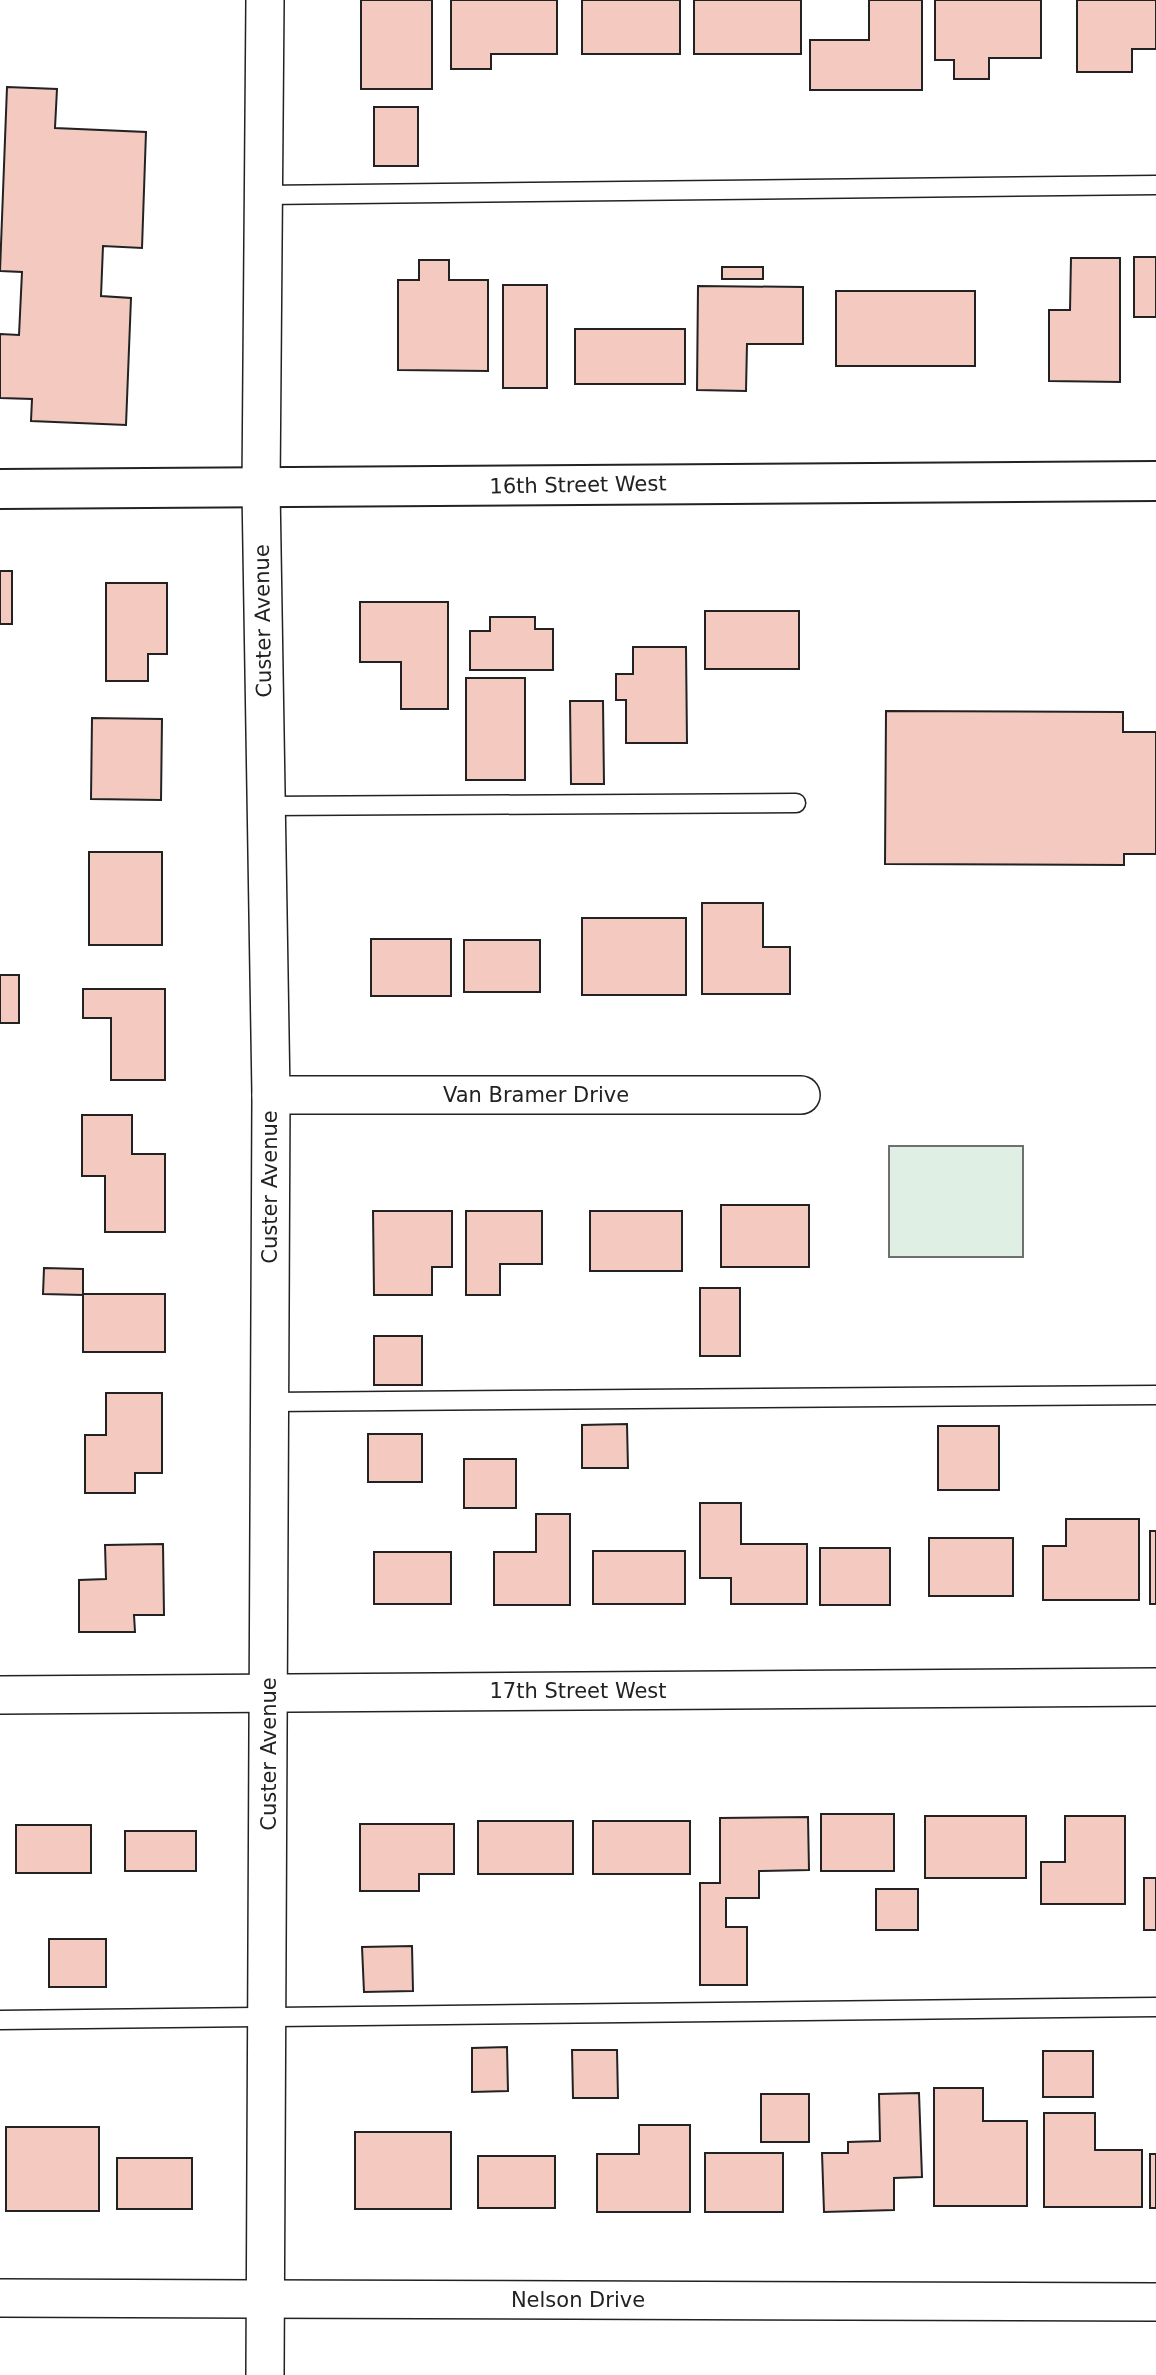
<svg xmlns="http://www.w3.org/2000/svg" width="1156" height="2375" font-family="'DejaVu Sans',sans-serif">
<style>
.green{fill:#e0efe3;stroke:#6f6f6f;stroke-width:2}
.building{fill:#f3c9c0;stroke:#222;stroke-width:2}
.lines{fill:none;stroke-linecap:round;stroke-linejoin:round}
.lane-casing{stroke:#222;stroke-width:21}
.street-casing{stroke:#222;stroke-width:40}
.secondary-casing{stroke:#222;stroke-width:42}
.lane{stroke:#fff;stroke-width:18}
.street{stroke:#fff;stroke-width:37}
.secondary{stroke:#fff;stroke-width:38}
.labels{text-anchor:middle;dominant-baseline:central;stroke-width:5;stroke-linejoin:round;paint-order:stroke}
.street-label{font-size:21px;fill:#222;stroke:#fff}
</style>
<rect width="100%" height="100%" fill="#fff"/>
<rect class="green" x="889" y="1146" width="134" height="111"/>
<g class="building">
<rect x="361" y="0" width="71" height="89"/>
<polygon points="451,0 557,0 557,54 491,54 491,69 451,69"/>
<rect x="582" y="0" width="98" height="54"/>
<rect x="694" y="0" width="107" height="54"/>
<polygon points="869,0 922,0 922,90 810,90 810,40 869,40"/>
<polygon points="935,0 1041,0 1041,58 989,58 989,79 954,79 954,60 935,60"/>
<polygon points="1077,0 1156,0 1156,49 1132,49 1132,72 1077,72"/>
<polygon points="7,87 57,89 55,128 146,132 142,248 103,246 101,296 131,298 126,425 31,421 32,399 0,398 0,334 19,335 22,272 0,271"/>
<rect x="374" y="107" width="44" height="59"/>
<rect x="1134" y="257" width="22" height="60"/>
<polygon points="1071,258 1120,258 1120,382 1049,381 1049,310 1070,310"/>
<polygon points="419,260 449,260 449,280 488,280 488,371 398,370 398,280 419,280"/>
<rect x="722" y="267" width="41" height="12"/>
<rect x="503" y="285" width="44" height="103"/>
<polygon points="698,286 803,287 803,344 747,344 746,391 697,390"/>
<rect x="836" y="291" width="139" height="75"/>
<rect x="575" y="329" width="110" height="55"/>
<rect x="0" y="571" width="12" height="53"/>
<polygon points="106,583 167,583 167,654 148,654 148,681 106,681"/>
<polygon points="360,602 448,602 448,709 401,709 401,662 360,662"/>
<rect x="705" y="611" width="94" height="58"/>
<polygon points="490,617 535,617 535,629 553,629 553,670 470,670 470,631 490,631"/>
<polygon points="633,647 686,647 687,743 626,743 626,700 616,700 616,674 633,674"/>
<rect x="466" y="678" width="59" height="102"/>
<polygon points="570,701 603,701 604,784 571,784"/>
<polygon points="886,711 1123,712 1123,732 1156,732 1156,854 1124,854 1124,865 885,864"/>
<polygon points="92,718 162,719 161,800 91,799"/>
<rect x="89" y="852" width="73" height="93"/>
<polygon points="702,903 763,903 763,947 790,947 790,994 702,994"/>
<rect x="582" y="918" width="104" height="77"/>
<rect x="371" y="939" width="80" height="57"/>
<rect x="464" y="940" width="76" height="52"/>
<rect x="0" y="975" width="19" height="48"/>
<polygon points="83,989 165,989 165,1080 111,1080 111,1018 83,1018"/>
<polygon points="82,1115 132,1115 132,1154 165,1154 165,1232 105,1232 105,1176 82,1176"/>
<rect x="721" y="1205" width="88" height="62"/>
<polygon points="373,1211 452,1211 452,1267 432,1267 432,1295 374,1295"/>
<polygon points="466,1211 542,1211 542,1264 500,1264 500,1295 466,1295"/>
<rect x="590" y="1211" width="92" height="60"/>
<polygon points="44,1268 83,1269 83,1295 43,1294"/>
<rect x="700" y="1288" width="40" height="68"/>
<rect x="83" y="1294" width="82" height="58"/>
<rect x="374" y="1336" width="48" height="49"/>
<polygon points="106,1393 162,1393 162,1473 135,1473 135,1493 85,1493 85,1435 106,1435"/>
<polygon points="627,1424 628,1468 582,1468 582,1425"/>
<rect x="938" y="1426" width="61" height="64"/>
<rect x="368" y="1434" width="54" height="48"/>
<rect x="464" y="1459" width="52" height="49"/>
<polygon points="700,1503 741,1503 741,1544 807,1544 807,1604 731,1604 731,1578 700,1578"/>
<polygon points="536,1514 570,1514 570,1605 494,1605 494,1552 536,1552"/>
<polygon points="1066,1519 1139,1519 1139,1600 1043,1600 1043,1546 1066,1546"/>
<rect x="1150" y="1531" width="6" height="73"/>
<rect x="929" y="1538" width="84" height="58"/>
<polygon points="163,1544 164,1615 134,1615 135,1632 79,1632 79,1580 106,1579 105,1545"/>
<rect x="820" y="1548" width="70" height="57"/>
<rect x="593" y="1551" width="92" height="53"/>
<rect x="374" y="1552" width="77" height="52"/>
<rect x="821" y="1814" width="73" height="57"/>
<rect x="925" y="1816" width="101" height="62"/>
<polygon points="1065,1816 1125,1816 1125,1904 1041,1904 1041,1862 1065,1862"/>
<polygon points="808,1817 809,1870 759,1871 759,1898 726,1898 726,1927 747,1927 747,1985 700,1985 700,1883 720,1883 720,1818"/>
<rect x="478" y="1821" width="95" height="53"/>
<rect x="593" y="1821" width="97" height="53"/>
<polygon points="360,1824 454,1824 454,1874 419,1874 419,1891 360,1891"/>
<rect x="16" y="1825" width="75" height="48"/>
<rect x="125" y="1831" width="71" height="40"/>
<rect x="1144" y="1878" width="12" height="52"/>
<rect x="876" y="1889" width="42" height="41"/>
<rect x="49" y="1939" width="57" height="48"/>
<polygon points="412,1946 413,1991 364,1992 362,1947"/>
<polygon points="507,2047 508,2091 472,2092 472,2048"/>
<polygon points="572,2050 617,2050 618,2098 573,2098"/>
<rect x="1043" y="2051" width="50" height="46"/>
<polygon points="934,2088 983,2088 983,2121 1027,2121 1027,2206 934,2206"/>
<polygon points="919,2093 922,2177 894,2178 894,2210 824,2212 822,2153 848,2153 848,2142 880,2141 879,2094"/>
<rect x="761" y="2094" width="48" height="48"/>
<polygon points="1044,2113 1095,2113 1095,2150 1142,2150 1142,2207 1044,2207"/>
<polygon points="639,2125 690,2125 690,2212 597,2212 597,2154 639,2154"/>
<rect x="6" y="2127" width="93" height="84"/>
<rect x="355" y="2132" width="96" height="77"/>
<rect x="705" y="2153" width="78" height="59"/>
<rect x="1150" y="2154" width="6" height="54"/>
<rect x="478" y="2156" width="77" height="52"/>
<rect x="117" y="2158" width="75" height="51"/>
</g>
<g class="lines">
<defs>
<g id="lane">
<polyline points="263,195 1156,185"/>
<polyline points="266,806 796,803"/>
<polyline points="270,1402 1156,1395"/>
<polyline points="0,2020 1156,2007"/>
</g>
<g id="street">
<polyline points="265,0 261,489 271,1095 265,2375"/>
<polyline points="271,1095 801,1095"/>
<polyline points="0,1695 1156,1687"/>
<polyline points="0,2298 1156,2302"/>
</g>
<polyline id="secondary" points="0,489 1156,481"/>
</defs>
<use href="#lane" class="lane-casing"/>
<use href="#street" class="street-casing"/>
<use href="#secondary" class="secondary-casing"/>
<use href="#lane" class="lane"/>
<use href="#street" class="street"/>
<use href="#secondary" class="secondary"/>
</g>
<g class="labels">
<g class="street-label">
<text transform="translate(578 485) rotate(-1)">16th Street West</text>
<text transform="translate(263 621) rotate(-91)">Custer Avenue</text>
<text x="536" y="1095">Van Bramer Drive</text>
<text transform="translate(270 1187) rotate(-90)">Custer Avenue</text>
<text x="578" y="1691">17th Street West</text>
<text transform="translate(269 1754) rotate(-90)">Custer Avenue</text>
<text x="578" y="2300">Nelson Drive</text>
</g>
</g>
</svg>
